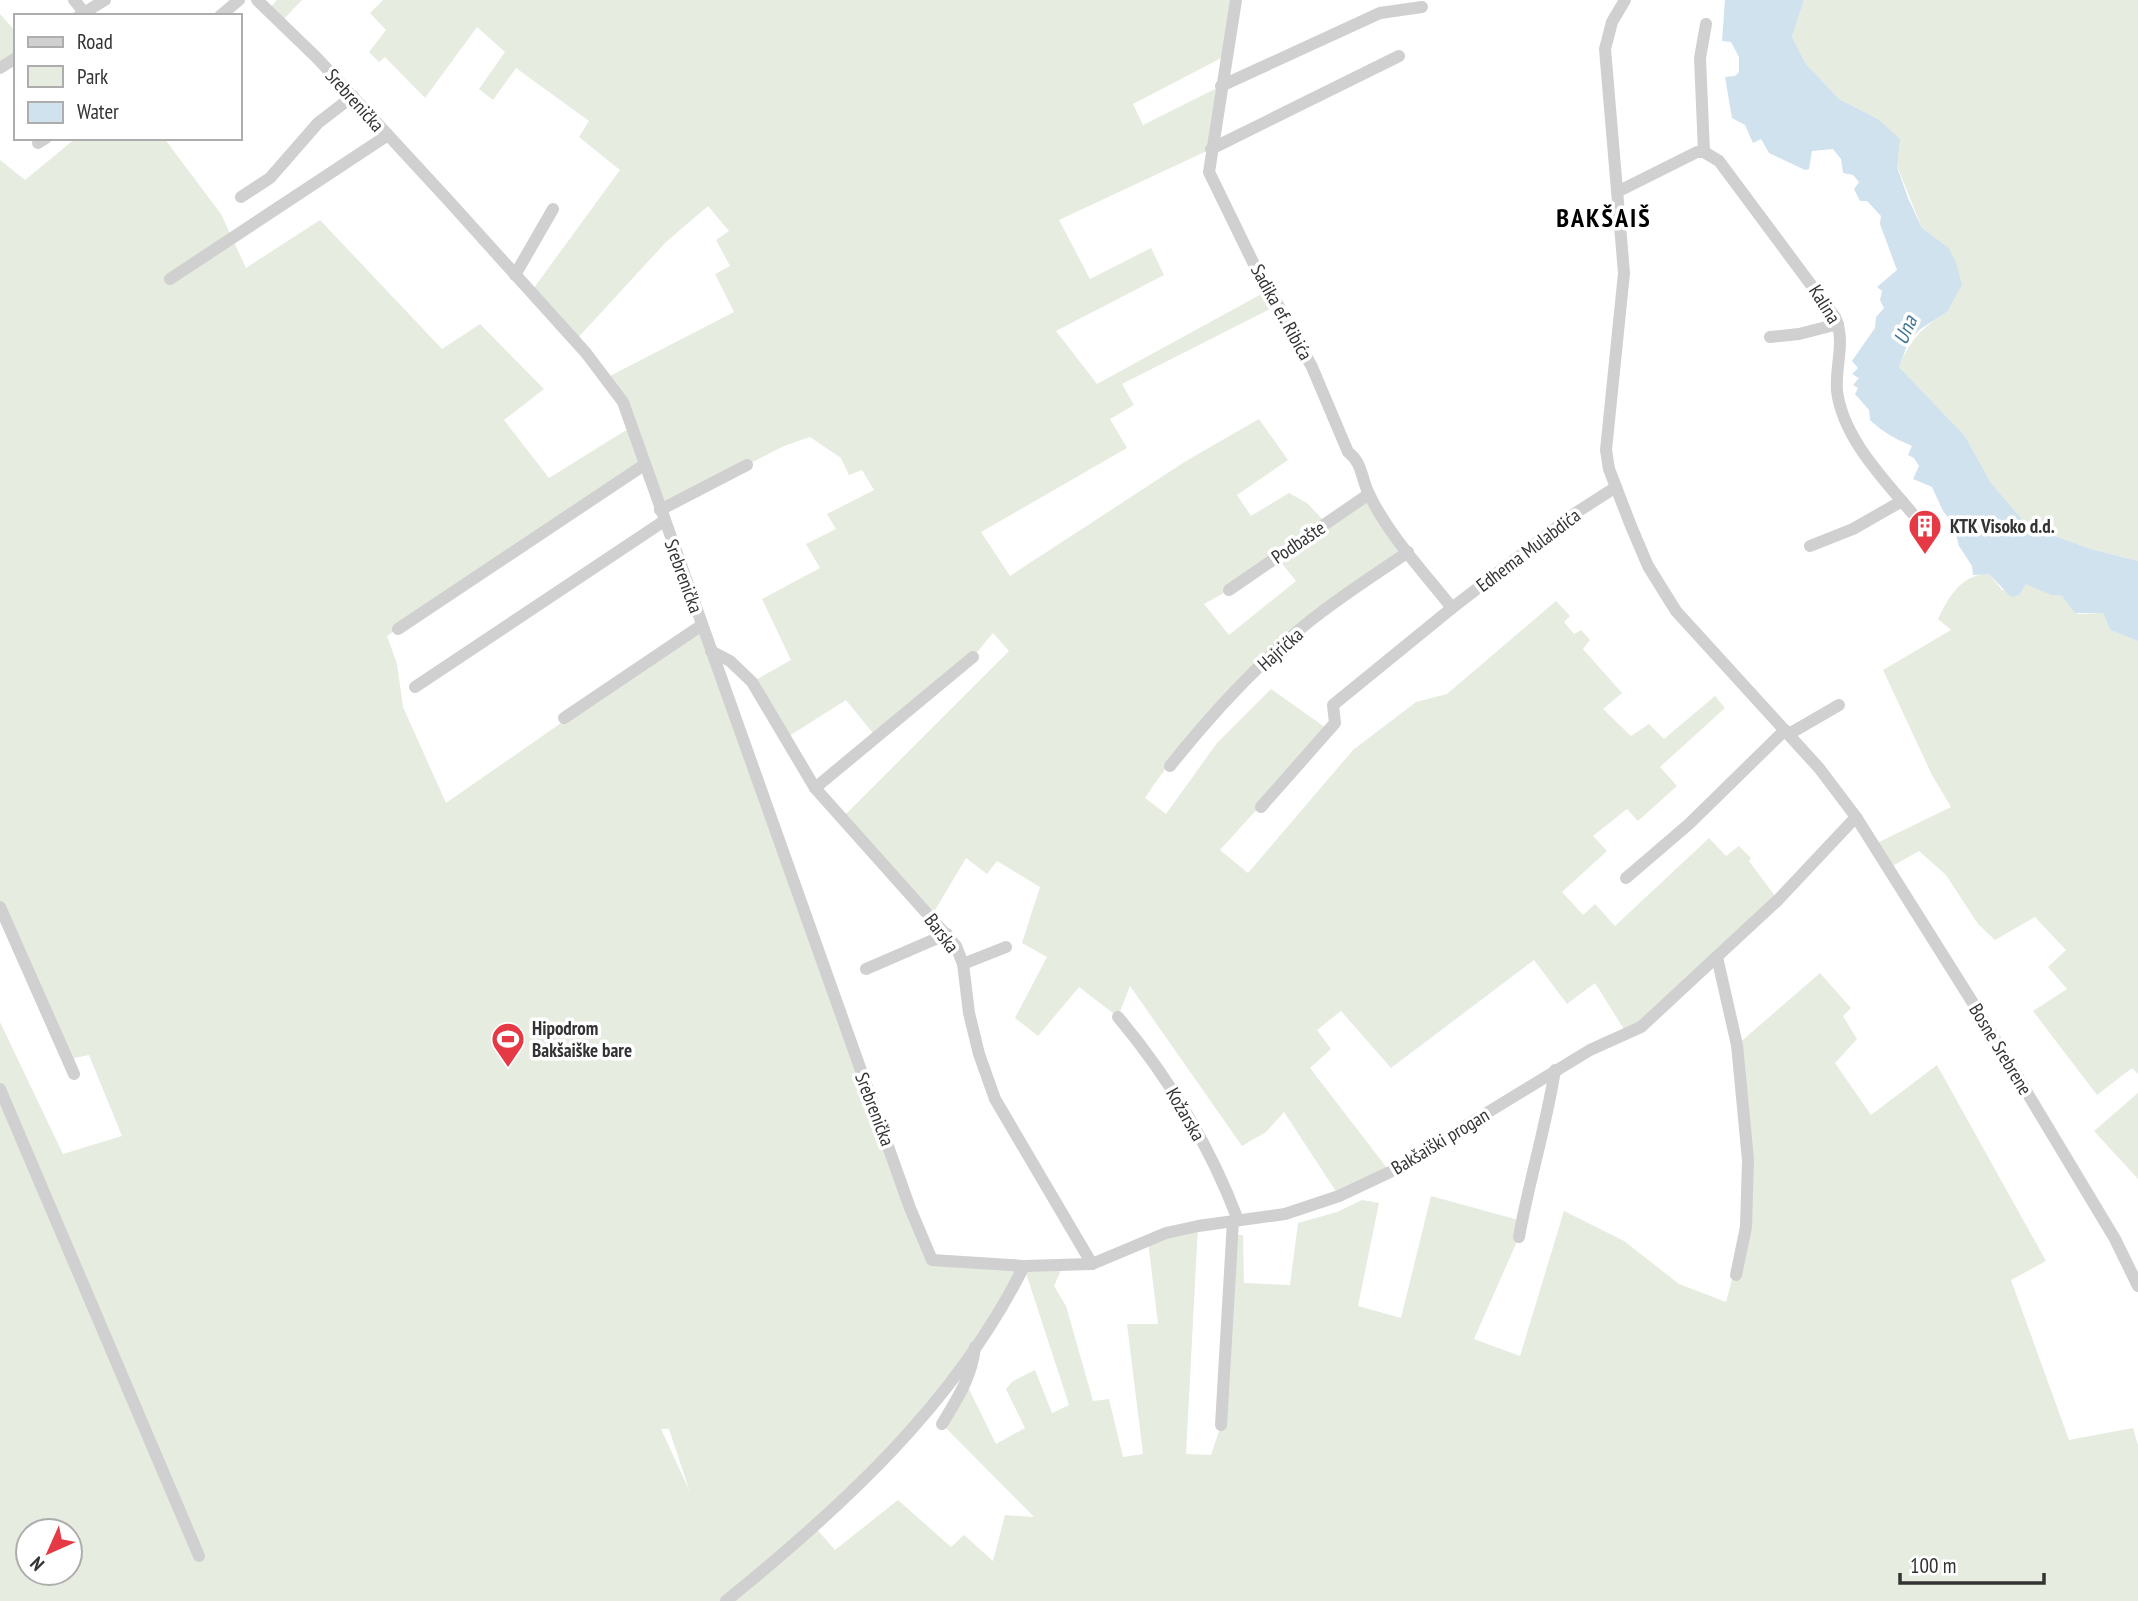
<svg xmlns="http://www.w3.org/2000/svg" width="2138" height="1601" font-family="'PT Sans Narrow',sans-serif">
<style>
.green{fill:#e6ecdf;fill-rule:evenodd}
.water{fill:#cfe2ee}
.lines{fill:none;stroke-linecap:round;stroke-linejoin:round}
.minor{stroke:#d0d0d0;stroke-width:12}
.labels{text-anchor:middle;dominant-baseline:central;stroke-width:7;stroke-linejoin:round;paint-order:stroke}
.street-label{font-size:19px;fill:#333;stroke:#fff}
.poi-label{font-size:19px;font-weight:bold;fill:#333;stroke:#fff;text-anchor:start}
.water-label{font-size:21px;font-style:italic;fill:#3f7597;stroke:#fff}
.district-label{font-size:26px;font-weight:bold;letter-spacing:2px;fill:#000;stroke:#fff}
</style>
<rect width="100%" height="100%" fill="#fff"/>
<g class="green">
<polygon points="277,0 302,0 280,23 267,11"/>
<path d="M383 0H1236L1229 54 1133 104 1143 125 1221 86 1211 149 1059 220 1090 279 1151 248 1164 275 1056 331 1097 384 1267 291 1278 305 1122 384 1134 405 1110 419 1127 448 981 532 1010 576 1186 461 1259 419 1288 460 1237 495 1251 516 1289 493 1307 503 1326 523 1369 494 1408 552C1310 621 1211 697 1145 798L1166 814 1217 743 1271 689 1329 730 1220 850 1248 873 1353 750 1416 702 1447 694 1556 601 1570 616 1564 622 1574 634 1581 630 1590 640 1583 649 1622 693 1603 709 1631 736 1649 724 1664 739 1715 696 1725 708 1660 767 1677 786 1638 821 1627 809 1593 836 1607 851 1562 892 1583 915 1595 904 1615 926 1709 838 1726 856 1739 846 1751 858 1749 861 1778 900 1627 1034 1595 983 1567 1004 1534 960 1391 1068 1341 1011 1317 1030 1331 1049 1310 1068 1390 1172 1339 1196 1284 1112 1266 1132 1242 1146 1130 986 1118 1017 1079 987 1038 1036 1015 1018 1047 957 1022 943 1040 887 997 861 987 874 966 858 931 917 842 818 1009 651 993 633 973 657 876 737 846 700 786 738 752 682 791 660 762 599 820 568 806 544 836 529 827 514 874 490 862 470 849 475 841 458 810 437 784 446 660 510 644 466 387 636 397 664 403 707 446 803 702 625 932 1260 1063 1266 1054 1286 1066 1306 1093 1401 1109 1399 1123 1457 1143 1454 1127 1324H1158L1148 1241 1198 1226 1186 1454 1211 1455 1221 1425 1233 1235H1243L1244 1283 1290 1285 1298 1223 1337 1212 1362 1200 1379 1203 1358 1306 1401 1318 1431 1196 1522 1221 1519 1237 1474 1339 1520 1356 1564 1211 1624 1241 1679 1284 1726 1302 1746 1227 1737 1045 1820 973 1851 1008 1843 1016 1857 1039 1835 1063 1871 1115 1937 1065 2046 1261 2011 1280 2069 1440 2133 1428 2138 1445V1601H0V1022L63 1154 122 1136 89 1055 65 1060 0 911V160L25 180 76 138H164L221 214 246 268 320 220 442 349 480 324 544 389 504 420 549 478 631 427 606 378 734 312 715 274 730 266 716 240 729 231 708 206 666 242 575 341 531 292 620 170 579 137 589 121 516 68 493 100 479 89 505 52 477 27 425 98 385 57 379 62 369 52 386 30 370 13ZM1276 556 1296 581 1229 635 1204 604 1229 590ZM1024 1267 1069 1405 1052 1413 1035 1370 1013 1381 1006 1389 1025 1428 996 1444 966 1383 942 1424 1034 1517 1005 1515 993 1561 964 1535 951 1547 898 1500 835 1550 814 1526 931 1408ZM661 1429H669L690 1492ZM28 1531H70V1573H28Z"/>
<path d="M1804 0H2138V561L2091 549 2028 526 1991 483 1965 436 1899 367C1910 339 1922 328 1947 312L1948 247 1922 228 1878 119 1839 99 1806 64 1792 37Z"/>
<polygon points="0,14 16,32 16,58 0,68"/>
<path d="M1983 574H1989L2002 590 2021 591 2026 584 2030 585 2051 595 2062 596 2078 614 2103 613 2110 630 2138 641V1074L2132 1068 2097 1095 2033 1011 2067 989 2048 967 2066 950 2035 917 1995 940 1978 924 1946 875 1919 851 1889 868 1875 844 1951 807 1932 775 1883 670 1951 630 1938 619C1949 597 1958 579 1983 574Z"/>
<polygon points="2138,1093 2138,1179 2094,1131"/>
</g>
<path class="water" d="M1725 0H1804L1792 37 1806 64 1839 99 1878 119 1900 139 1897 167 1908 198 1922 228 1948 247 1956 262 1962 285 1947 312 1919 330 1908 343 1899 367 1965 436 1991 483 2028 526 2091 549 2138 561V641L2110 630 2103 613H2075L2062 596 2051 595 2026 584 2019 595 2011 597 1989 574 1973 575 1972 566 1959 546 1953 524 1943 511 1932 487 1913 479 1919 466 1914 458 1908 455 1912 446C1894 438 1884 433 1870 420L1869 410 1855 394 1858 388 1853 385 1859 378 1852 374 1858 368 1852 361 1875 328 1876 317 1884 308 1880 300 1882 291 1877 287 1897 270 1880 224 1881 216 1867 201H1860L1854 189 1859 182 1853 175 1843 173 1841 159 1833 149 1812 151 1809 169 1805 170 1769 153 1761 139 1753 143 1745 125 1732 118 1725 77 1735 76 1739 72V57L1731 42 1722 41Z"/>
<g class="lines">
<g class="minor">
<polyline points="74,0 84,12"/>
<polyline points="257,0 317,58 448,200 586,353 623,402 910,1208 932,1260 1024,1266 1092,1264 1166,1233 1198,1226 1285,1214 1339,1196 1390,1172 1590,1050 1641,1027 1778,900 1856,817"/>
<path d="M1236 0 1209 172 1267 291 1272 294 1312 367 1348 452C1363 463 1361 479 1369 494 1389 536 1424 572 1452 608L1574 514 1616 487"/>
<polyline points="1625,0 1612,22 1605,49 1624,273 1606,450 1609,469 1631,526 1648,566 1676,611 1819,768 1856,817 1978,1011 2115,1239 2138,1286"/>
<polyline points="79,16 105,0"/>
<polyline points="220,16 239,0"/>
<polyline points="0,68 16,58"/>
<polyline points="1221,86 1380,13 1422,7"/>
<polyline points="38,143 46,138"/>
<polyline points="1211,149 1399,56"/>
<polyline points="1704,152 1700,58 1706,24"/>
<path d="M1619 191 1697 152H1704L1719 161 1835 317C1846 342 1835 364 1837 391 1843 438 1883 478 1912 513"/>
<polyline points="241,197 270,178 318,123 353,96"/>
<polyline points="515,275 553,209"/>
<polyline points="170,279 388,135"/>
<polyline points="1770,337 1799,334 1838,324"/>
<polyline points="660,510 747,465"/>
<polyline points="1810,546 1853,529 1902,501"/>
<polyline points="1229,590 1369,494"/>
<polyline points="398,629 644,465"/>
<polyline points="711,651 730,661 752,682 815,788 956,946 963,964 969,1013 979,1054 995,1099 1092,1264"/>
<polyline points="415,687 664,521"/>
<polyline points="564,718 702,625"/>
<polyline points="1789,734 1839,705"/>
<path d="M1170 766C1209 717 1251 671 1299 630 1333 601 1372 577 1408 552"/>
<polyline points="815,788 973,657"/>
<polyline points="1261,807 1335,723 1333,705 1452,608"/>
<polyline points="1626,878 1689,824 1785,730"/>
<polyline points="0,907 74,1074"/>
<polyline points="1717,957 1737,1045 1748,1160 1746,1227 1736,1275"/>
<polyline points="963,964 1006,947"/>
<polyline points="866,969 947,934"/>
<path d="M1118 1017C1169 1078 1210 1146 1238 1220"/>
<polyline points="0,1089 199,1556"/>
<path d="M1519 1237C1529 1181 1546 1127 1555 1070"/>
<path d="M942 1424C957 1399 972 1377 975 1347"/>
<polyline points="1221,1425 1233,1221"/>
<path d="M726 1601C842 1507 957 1402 1024 1266"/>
</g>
</g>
<defs>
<symbol id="building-pin" viewBox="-11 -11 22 30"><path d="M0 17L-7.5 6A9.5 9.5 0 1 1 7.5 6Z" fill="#e63946" stroke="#fff"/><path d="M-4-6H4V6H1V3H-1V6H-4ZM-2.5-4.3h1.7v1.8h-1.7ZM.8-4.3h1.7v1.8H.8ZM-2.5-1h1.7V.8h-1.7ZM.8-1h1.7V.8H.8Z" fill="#fff"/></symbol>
<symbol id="stadium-pin" viewBox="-11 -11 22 30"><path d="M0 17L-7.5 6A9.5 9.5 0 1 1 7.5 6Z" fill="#e63946" stroke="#fff"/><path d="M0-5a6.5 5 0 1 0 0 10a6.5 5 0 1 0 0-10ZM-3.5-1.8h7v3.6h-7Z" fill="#fff"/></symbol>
</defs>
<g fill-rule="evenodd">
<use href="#building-pin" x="1906" y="507" width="38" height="52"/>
<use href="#stadium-pin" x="489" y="1020" width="38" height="52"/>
</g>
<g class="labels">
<g class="street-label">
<text transform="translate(355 100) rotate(48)">Srebrenička</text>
<text transform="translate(1825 304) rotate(58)">Kalina</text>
<text transform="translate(1282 312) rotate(61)">Sadika ef. Ribića</text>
<text transform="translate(1298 542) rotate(-34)">Podbašte</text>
<text transform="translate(1528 550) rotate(-37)">Edhema Mulabdića</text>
<text transform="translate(684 576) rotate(70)">Srebrenička</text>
<text transform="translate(1280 649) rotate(-42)">Hajrićka</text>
<text transform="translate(942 933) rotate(53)">Barska</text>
<text transform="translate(2001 1049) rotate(59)">Bosne Srebrene</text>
<text transform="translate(875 1109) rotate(69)">Srebrenička</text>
<text transform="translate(1186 1114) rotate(60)">Kožarska</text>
<text transform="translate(1440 1141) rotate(-31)">Bakšaiški progan</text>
</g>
<g class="poi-label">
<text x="1950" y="526">KTK Visoko d.d.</text>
<text x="532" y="1028">Hipodrom<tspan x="532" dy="22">Bakšaiške bare</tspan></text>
</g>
<g class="water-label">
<text transform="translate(1905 330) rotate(-67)">Una</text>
</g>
<g class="district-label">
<text x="1604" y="217">BAKŠAIŠ</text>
</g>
</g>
<rect x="14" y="14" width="228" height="126" fill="#ffffff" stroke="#adadad" stroke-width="2"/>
<rect x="28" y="37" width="35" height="10" fill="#d0d0d0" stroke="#adadad" stroke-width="2"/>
<text x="77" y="49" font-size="21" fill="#333333">Road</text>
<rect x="28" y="66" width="35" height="21" fill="#e6ecdf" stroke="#adadad" stroke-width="2"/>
<text x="77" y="84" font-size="21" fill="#333333">Park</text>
<rect x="28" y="102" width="35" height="21" fill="#cfe2ee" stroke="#adadad" stroke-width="2"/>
<text x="77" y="119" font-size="21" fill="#333333">Water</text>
<g transform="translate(49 1552) rotate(225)"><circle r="33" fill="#ffffff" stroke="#adadad" stroke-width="2"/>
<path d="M0-5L12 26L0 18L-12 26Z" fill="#e63946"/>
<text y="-10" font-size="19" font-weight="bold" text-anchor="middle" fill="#333333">N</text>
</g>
<path d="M1900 1573v10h144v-10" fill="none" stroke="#333333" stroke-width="3.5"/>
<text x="1910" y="1573" font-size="21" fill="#333333" stroke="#ffffff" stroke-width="5" paint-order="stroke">100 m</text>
</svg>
